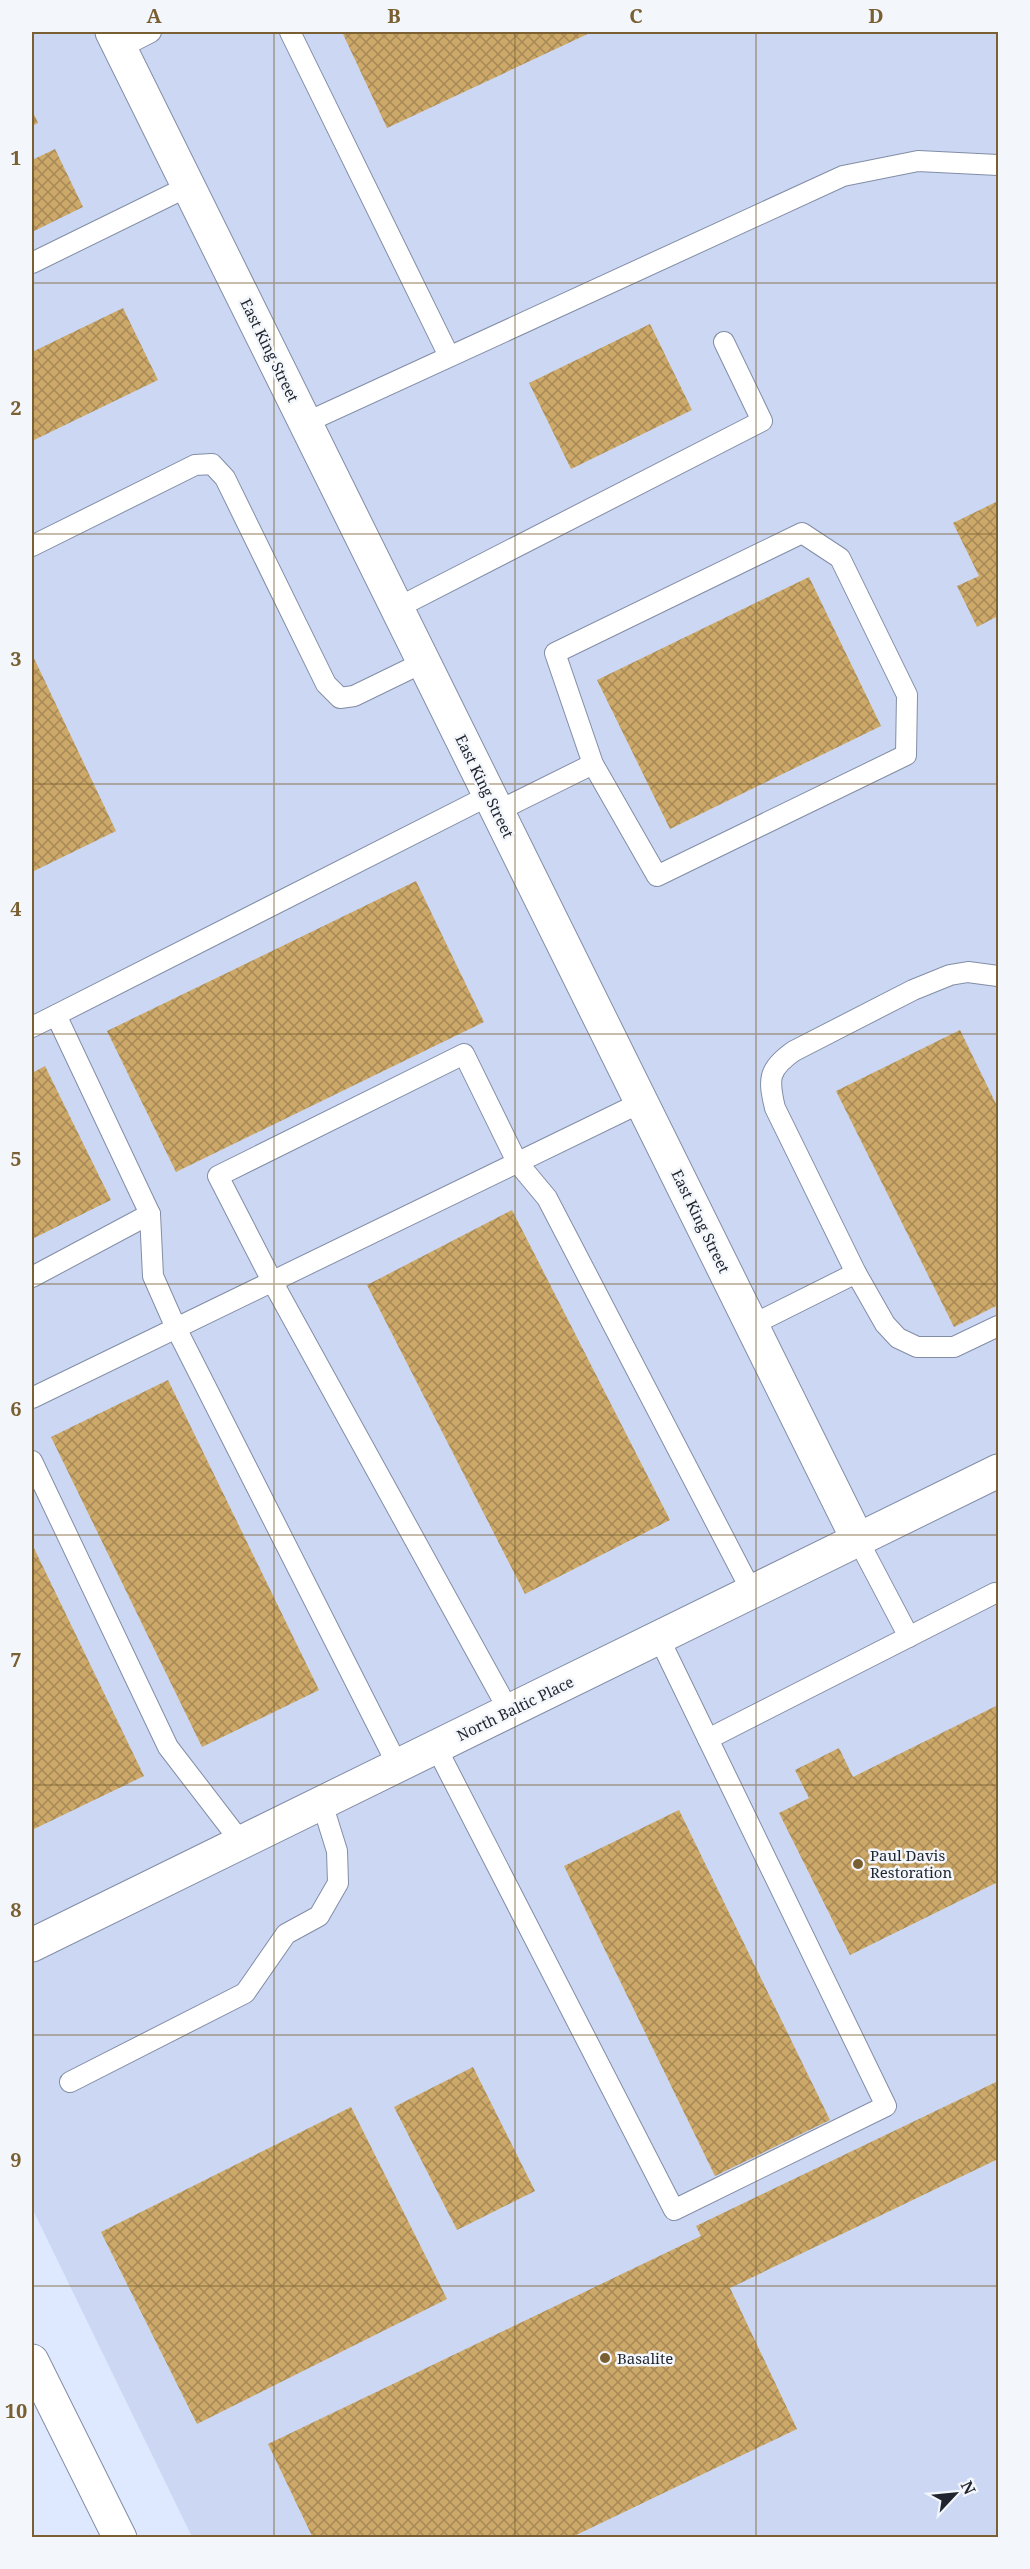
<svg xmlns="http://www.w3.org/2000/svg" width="1030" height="2569" font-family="'Noto Serif',serif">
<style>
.built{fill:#ccd8f3}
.building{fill:url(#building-cross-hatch)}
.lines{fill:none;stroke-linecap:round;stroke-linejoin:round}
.service-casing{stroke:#828da6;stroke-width:22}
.minor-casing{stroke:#828da6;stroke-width:35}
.secondary-casing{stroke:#828da6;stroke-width:35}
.service{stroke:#fff;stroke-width:20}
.minor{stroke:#fff;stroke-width:33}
.secondary{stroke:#fff;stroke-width:33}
.grid{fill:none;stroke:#795f31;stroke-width:1.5;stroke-opacity:0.55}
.poi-dot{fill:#795f31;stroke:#f3f6fb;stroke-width:2}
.labels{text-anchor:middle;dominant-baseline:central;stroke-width:5;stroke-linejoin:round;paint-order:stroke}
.street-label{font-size:15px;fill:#1f242e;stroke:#f3f6fb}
.poi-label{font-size:15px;fill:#1f242e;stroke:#f3f6fb;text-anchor:start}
.neatline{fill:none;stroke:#795f31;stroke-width:2}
.grid-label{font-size:20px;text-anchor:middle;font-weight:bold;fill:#795f31}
</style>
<defs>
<pattern id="building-cross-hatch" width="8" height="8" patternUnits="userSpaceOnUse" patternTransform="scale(1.5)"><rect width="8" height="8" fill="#cda969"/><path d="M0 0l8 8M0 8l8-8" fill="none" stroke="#a68957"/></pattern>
</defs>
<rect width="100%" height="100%" fill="#dee8ff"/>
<polygon class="built" points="32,32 998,32 998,2537 192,2537 32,2208"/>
<g class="building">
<polygon points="342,32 592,32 387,128"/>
<polygon points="32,110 38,123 32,126"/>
<polygon points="55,149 83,207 32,232 32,160"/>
<polygon points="123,308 158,380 32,441 32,352"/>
<polygon points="650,324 692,410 571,469 529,383"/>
<polygon points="998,501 998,616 977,627 957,586 979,576 953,523"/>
<polygon points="809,577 881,726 670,829 597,680"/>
<polygon points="32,654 116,831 32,872"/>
<polygon points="416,881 484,1022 176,1172 107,1031"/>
<polygon points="960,1030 998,1108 998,1305 954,1327 836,1091"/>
<polygon points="45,1066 111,1200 32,1239 32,1073"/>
<polygon points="512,1210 670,1520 525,1594 367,1285"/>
<polygon points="168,1380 319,1690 202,1747 51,1437"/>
<polygon points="32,1544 144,1776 32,1830"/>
<polygon points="998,1705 998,1882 850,1955 779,1813 809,1798 795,1770 839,1748 853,1777"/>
<polygon points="679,1810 830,2120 715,2176 564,1866"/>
<polygon points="473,2067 535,2191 457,2230 394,2107"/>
<polygon points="998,2081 998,2159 730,2288 797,2429 570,2538 313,2538 268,2444 701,2236 696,2226"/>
<polygon points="351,2107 447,2299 197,2424 101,2232"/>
</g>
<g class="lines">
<defs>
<g id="service">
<polyline points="290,32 449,356"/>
<polyline points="120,48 151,32"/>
<polyline points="32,263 189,186"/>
<polyline points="305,423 843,176 918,161 998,165"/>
<polyline points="32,546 195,465 212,464 225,478 326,684 340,698 354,696 424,662"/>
<polyline points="397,608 762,421 724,342"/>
<polyline points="498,811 593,764 657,876 906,755 907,695 840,558 802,533 555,653 593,764"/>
<path d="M998 976 968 972 950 975 913 990 794 1051C768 1069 768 1079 775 1108L856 1273 885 1324 898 1338 917 1347H954L998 1326"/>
<polyline points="56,1015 490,795"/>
<polyline points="32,1027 56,1015 150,1214 153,1276 176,1328 398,1766"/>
<polyline points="32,1277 150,1214"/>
<polyline points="752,1325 856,1273"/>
<polyline points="32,1398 642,1102"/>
<polyline points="32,1461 168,1747 241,1842"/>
<polyline points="858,1540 909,1637"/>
<polyline points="509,1711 272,1281 218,1176 464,1054 517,1162 547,1198 752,1592"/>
<polyline points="708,1739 995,1593"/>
<polyline points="436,1747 674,2210 886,2106 659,1638"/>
<polyline points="70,2082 245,1993 286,1934 319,1916 338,1883 337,1851 322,1803"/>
</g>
<g id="minor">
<polyline points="112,32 858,1540"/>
<polyline points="32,1945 998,1471"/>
</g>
<polyline id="secondary" points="32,2361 120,2538"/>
</defs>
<use href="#service" class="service-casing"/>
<use href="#minor" class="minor-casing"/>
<use href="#secondary" class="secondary-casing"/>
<use href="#service" class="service"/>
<use href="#minor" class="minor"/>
<use href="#secondary" class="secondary"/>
</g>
<path class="grid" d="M274 32V2538M515 32V2538M756 32V2538M32 283H998M32 534H998M32 784H998M32 1034H998M32 1284H998M32 1535H998M32 1785H998M32 2035H998M32 2286H998"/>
<g class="poi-dot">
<circle cx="858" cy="1864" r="6"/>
<circle cx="605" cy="2358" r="6"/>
</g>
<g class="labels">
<g class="street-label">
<text transform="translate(270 350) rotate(64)">East King Street</text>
<text transform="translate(485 786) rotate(64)">East King Street</text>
<text transform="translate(701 1221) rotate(64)">East King Street</text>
<text transform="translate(515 1708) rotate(-26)">North Baltic Place</text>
</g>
<g class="poi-label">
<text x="870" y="1855">Paul Davis<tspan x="870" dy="17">Restoration</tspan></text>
<text x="617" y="2358">Basalite</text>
</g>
</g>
<rect width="1030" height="2569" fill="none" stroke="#f3f6fb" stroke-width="66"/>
<g transform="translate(955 2494) rotate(64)" stroke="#f3f6fb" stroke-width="4.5" paint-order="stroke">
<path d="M0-4.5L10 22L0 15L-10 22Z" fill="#1f242e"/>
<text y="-9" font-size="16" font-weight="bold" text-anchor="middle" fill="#1f242e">N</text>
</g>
<rect x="33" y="33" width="964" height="2503" class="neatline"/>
<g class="grid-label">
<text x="154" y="23">A</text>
<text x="394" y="23">B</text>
<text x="636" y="23">C</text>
<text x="876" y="23">D</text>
<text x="16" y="165">1</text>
<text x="16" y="415">2</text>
<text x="16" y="666">3</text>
<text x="16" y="916">4</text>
<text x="16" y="1166">5</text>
<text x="16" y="1416">6</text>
<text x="16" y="1667">7</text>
<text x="16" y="1917">8</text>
<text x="16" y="2167">9</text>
<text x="16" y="2418">10</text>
</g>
</svg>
